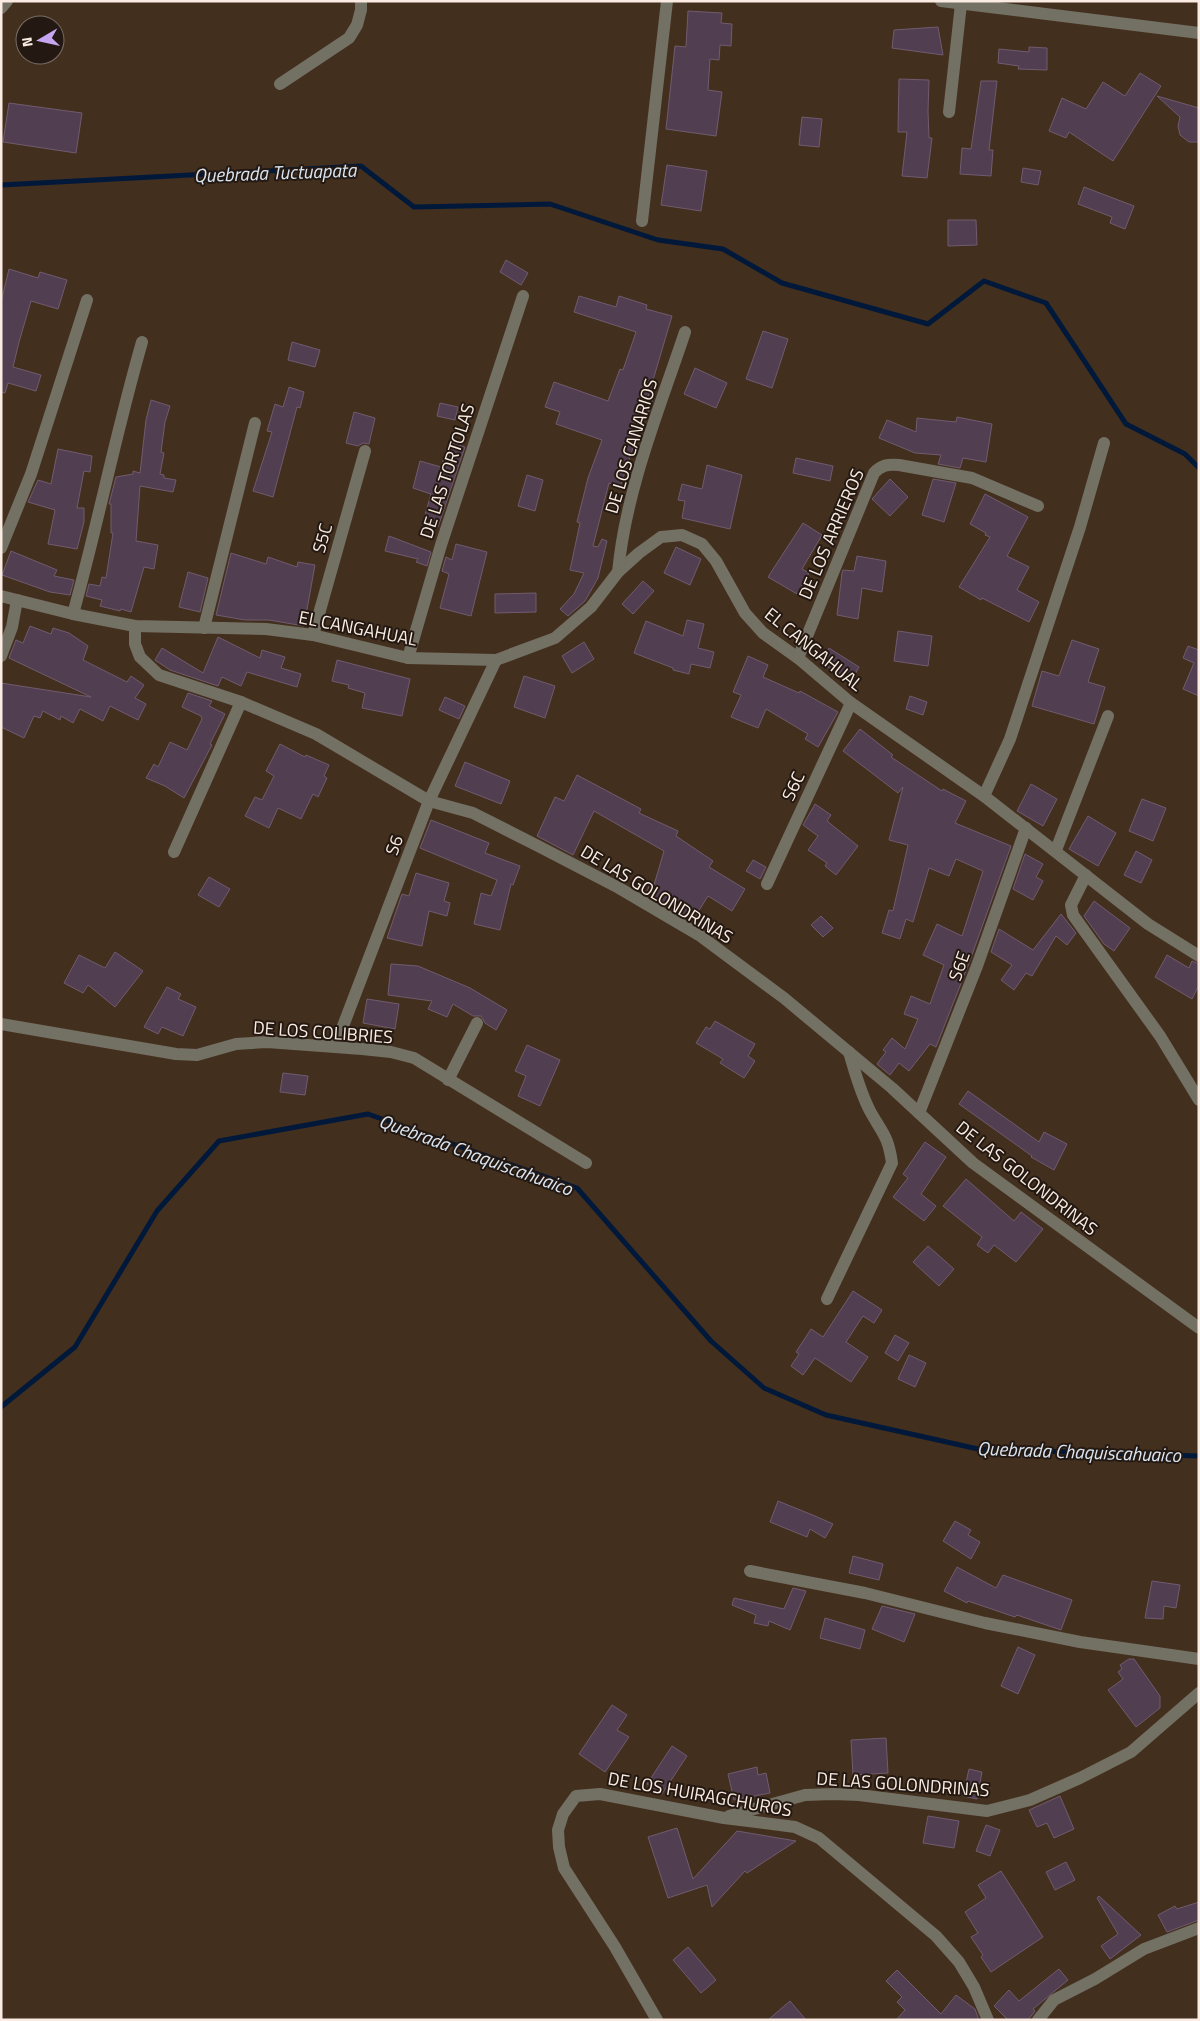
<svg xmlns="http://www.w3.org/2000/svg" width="1200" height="2021" font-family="'Titillium Web',sans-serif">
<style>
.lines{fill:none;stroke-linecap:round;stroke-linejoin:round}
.stream{stroke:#00193b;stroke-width:5}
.building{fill:#523e51;stroke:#705b6f}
.minor{stroke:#737064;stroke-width:12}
.labels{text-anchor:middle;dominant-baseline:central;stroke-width:4;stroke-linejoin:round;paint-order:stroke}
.street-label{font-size:18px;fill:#faece2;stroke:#231912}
.water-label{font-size:19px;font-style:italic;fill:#dae5f2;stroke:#231912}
</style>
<rect width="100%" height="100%" fill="#432f1e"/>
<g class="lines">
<g class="stream">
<polyline points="1,185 361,166 414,207 550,204 658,240 723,249 782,283 928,324 984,281 1046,303 1126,424 1185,454 1199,468"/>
<polyline points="1,1407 75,1347 157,1211 219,1141 368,1114 577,1188 711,1341 764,1388 826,1415 978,1449 1199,1456"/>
</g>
</g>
<g class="building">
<polygon points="688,11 722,13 721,23 732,24 731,46 720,45 719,60 710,59 708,90 722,92 716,136 666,129 675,46 686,47"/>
<polygon points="938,27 943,55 892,48 894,30"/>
<polygon points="1029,47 1047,48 1047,70 1018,69 1019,66 998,63 999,49 1029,52"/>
<polygon points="1140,73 1161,86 1113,161 1069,132 1066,138 1049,131 1062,98 1086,109 1103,82 1125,96"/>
<polygon points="899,79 929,80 928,111 929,138 932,138 927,178 902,176 907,132 898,132"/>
<polygon points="981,81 997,81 989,150 993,150 991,176 960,174 962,148 971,149"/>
<polygon points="1157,96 1199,108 1199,142 1189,142 1180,135 1178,126 1180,117"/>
<polygon points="9,103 82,113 76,153 3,142"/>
<polygon points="802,117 822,119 819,147 799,145"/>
<polygon points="667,165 707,171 701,211 661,205"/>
<polygon points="1023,168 1041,171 1038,185 1021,182"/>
<polygon points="1084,187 1134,206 1125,229 1110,223 1112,217 1078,204"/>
<polygon points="948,220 976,220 977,245 948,246"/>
<polygon points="506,260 528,273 521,285 500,272"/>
<polygon points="9,269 38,278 40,272 67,280 58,309 31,301 19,342 13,367 41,375 36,391 8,383 5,393 1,392 1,302"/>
<polygon points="579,296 616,307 619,296 647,305 646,309 672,316 648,397 653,399 648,413 645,412 620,487 609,483 593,546 598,547 602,539 607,541 598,578 585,601 568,616 560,609 574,594 584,573 570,570 580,523 577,522 588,478 602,440 556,424 560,412 545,407 554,382 608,401 620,369 623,370 636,332 574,312"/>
<polygon points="763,331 788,339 772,388 746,379"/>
<polygon points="292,342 320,350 315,367 288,360"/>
<polygon points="695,368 727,383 716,408 684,394"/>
<polygon points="289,387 304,392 300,408 297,407 273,497 253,491 272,432 267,431 275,404 283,407"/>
<polygon points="151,400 170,406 165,422 161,452 164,453 160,474 164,475 164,478 176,480 173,492 140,486 136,541 158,545 154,569 144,567 131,612 121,609 120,611 100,606 102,600 86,596 89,584 100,586 102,577 106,578 113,533 111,533 111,504 109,504 116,477 133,474 133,471 140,473 146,420"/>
<polygon points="440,403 458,407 455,420 437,416"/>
<polygon points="354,412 375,418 369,444 363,443 358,446 346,443"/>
<polygon points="957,417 992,424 986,462 963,458 960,468 938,464 941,455 915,453 879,438 887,420 916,432 917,418 956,422"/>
<polygon points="449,442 465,447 438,527 423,522 431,494 413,488 420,461 441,467"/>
<polygon points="58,449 92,456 90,472 84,471 77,508 84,508 84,522 77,549 48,544 55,510 28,502 38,480 51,484"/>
<polygon points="796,458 833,466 830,481 793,473"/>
<polygon points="707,465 742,475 730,529 682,518 685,501 678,500 682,484 702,489"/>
<polygon points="527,475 543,480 535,511 518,506"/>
<polygon points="890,479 908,497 890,516 872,499"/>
<polygon points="933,479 956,483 944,522 922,515"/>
<polygon points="985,494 1028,517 1007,556 1029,567 1017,590 1039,602 1029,622 982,598 981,600 959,587 990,537 985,535 986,533 970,524"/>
<polygon points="803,523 822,535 802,569 809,573 797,594 768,577"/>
<polygon points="389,536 431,552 427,566 416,562 418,559 385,551"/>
<polygon points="456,544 487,552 471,616 440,608 449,574 442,571 446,557 452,560"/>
<polygon points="676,547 701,559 690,585 664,573"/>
<polygon points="11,551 57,570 54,576 74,580 70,595 50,592 2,575"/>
<polygon points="231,553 266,564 268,557 297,567 298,562 315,565 304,626 269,620 245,620 216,615"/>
<polygon points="857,556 886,561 882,592 862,588 858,619 837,615 842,573 843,570 854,571"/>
<polygon points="188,572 208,578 200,612 179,607"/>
<polygon points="643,581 654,591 633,614 622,604"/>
<polygon points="536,593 536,612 495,613 495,594"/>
<polygon points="687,620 704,624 698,648 714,652 710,668 691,664 689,674 673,670 673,668 634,653 646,621 683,636"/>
<polygon points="30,626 51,634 53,628 69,633 88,646 83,660 127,682 131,676 144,685 135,698 146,704 138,720 110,706 103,721 80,709 73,723 61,716 60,720 43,711 40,718 34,716 24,738 1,727 1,683 91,697 9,658 16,640 23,643"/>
<polygon points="898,631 932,636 928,666 894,661"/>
<polygon points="218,637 260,658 262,650 285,657 281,668 301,674 297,687 247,672 241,686 222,677 218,686 170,670 155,660 162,648 203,673"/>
<polygon points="1072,640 1099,649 1088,682 1105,687 1094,724 1032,706 1042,671 1059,676"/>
<polygon points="584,642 594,659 572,673 562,656"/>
<polygon points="1188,646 1199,650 1199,696 1183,689 1194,663 1183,658"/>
<polygon points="829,648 859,667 851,682 820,662"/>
<polygon points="748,656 768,665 763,677 799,693 800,691 838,712 818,747 805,739 808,734 766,709 758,728 731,717 741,695 733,692"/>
<polygon points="337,660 410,679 402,716 362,708 365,693 348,688 349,685 332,681"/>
<polygon points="524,676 555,686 545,718 514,707"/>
<polygon points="188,693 212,701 209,706 225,714 210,744 212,745 184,798 165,786 146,778 154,764 158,767 170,742 187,750 202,719 201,716 182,707"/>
<polygon points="910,696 927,702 923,715 906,709"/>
<polygon points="445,697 465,706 459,719 439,710"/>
<polygon points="860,729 893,755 891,757 942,791 943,789 966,801 955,823 1011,846 969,963 936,1047 930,1044 909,1071 899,1063 890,1075 877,1064 886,1052 883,1050 892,1038 905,1049 918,1019 904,1014 911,996 930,1004 944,965 923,955 937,924 962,936 983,871 956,859 949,876 929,868 913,922 906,919 900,939 882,933 889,910 893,911 908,845 889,840 903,787 898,793 843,751"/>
<polygon points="280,744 305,757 306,755 329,765 324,776 327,778 318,797 313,794 301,819 278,808 269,828 245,816 255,797 262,800 274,776 266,771"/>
<polygon points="465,762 510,781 501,804 455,786"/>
<polygon points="577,775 641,809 639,813 678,831 676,836 713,861 709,867 745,889 732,911 708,896 693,920 666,903 665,905 646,894 650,884 654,885 664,851 594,811 573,855 537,836 555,797 564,801"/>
<polygon points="1031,784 1057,799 1043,826 1017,811"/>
<polygon points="1142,799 1166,808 1153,841 1129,831"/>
<polygon points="815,804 831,815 827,821 858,846 836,875 825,866 827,863 808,850 818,836 803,825"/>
<polygon points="1088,816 1116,833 1098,866 1069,849"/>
<polygon points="431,820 489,843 485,853 520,866 513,885 511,884 500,930 474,924 481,893 491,896 497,880 420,848"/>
<polygon points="1136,851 1152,860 1141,883 1124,875"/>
<polygon points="1025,854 1043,864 1036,877 1043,881 1033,900 1013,889"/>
<polygon points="753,860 766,867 760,879 746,871"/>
<polygon points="416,873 449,883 444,901 450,903 447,916 429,911 422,946 387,938 402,894 409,896"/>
<polygon points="209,877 230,889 219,907 198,895"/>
<polygon points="1094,901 1130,928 1114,951 1104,944 1084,916"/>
<polygon points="1061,914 1076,933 1067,945 1056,936 1032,976 1026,973 1014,990 1001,980 1012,965 991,952 999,929 1033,950"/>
<polygon points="821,916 833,928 823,937 811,925"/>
<polygon points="115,952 143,971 115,1007 88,985 83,993 64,983 79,955 105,968"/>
<polygon points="1167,955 1189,968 1192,961 1199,964 1199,985 1192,999 1155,977"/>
<polygon points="391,964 418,966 470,988 507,1010 496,1030 485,1023 481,1016 473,1016 453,1004 447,1017 428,1009 432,1001 388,995"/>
<polygon points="167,987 181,994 178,999 196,1007 183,1036 162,1027 158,1034 144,1027"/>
<polygon points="367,999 399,1004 395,1029 363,1023"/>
<polygon points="715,1021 755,1044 748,1056 755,1061 744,1078 720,1063 723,1059 696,1043 706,1027 710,1029"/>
<polygon points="527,1045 560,1060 540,1106 518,1096 526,1076 515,1071"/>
<polygon points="283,1073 308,1076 305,1095 280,1092"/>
<polygon points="968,1091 1039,1142 1044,1132 1067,1144 1054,1170 1031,1157 1032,1156 959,1104"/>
<polygon points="925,1142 946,1157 921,1194 936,1206 924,1221 893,1197 908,1178 903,1174"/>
<polygon points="966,1179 1014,1221 1021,1212 1043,1229 1016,1262 994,1245 988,1253 977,1245 982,1237 943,1206"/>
<polygon points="928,1246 954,1269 939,1286 913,1262"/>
<polygon points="853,1291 882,1310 874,1323 863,1316 846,1342 868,1357 851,1382 815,1358 803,1375 791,1366 799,1354 796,1352 811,1329 823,1337"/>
<polygon points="895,1335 909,1343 898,1361 885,1353"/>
<polygon points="909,1355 926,1363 915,1387 898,1379"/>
<polygon points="778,1501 815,1516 833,1524 825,1538 810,1529 807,1537 770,1522"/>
<polygon points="955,1521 971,1530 968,1535 980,1542 971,1559 943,1541"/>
<polygon points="853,1556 883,1564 879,1580 849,1573"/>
<polygon points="957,1567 996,1588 1003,1575 1072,1600 1061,1630 1017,1615 1015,1617 968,1601 967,1603 944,1591"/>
<polygon points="1152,1581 1180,1585 1176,1608 1164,1606 1163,1619 1145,1618"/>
<polygon points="793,1588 806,1591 790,1630 769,1621 768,1626 754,1623 756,1615 732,1605 734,1598 784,1609"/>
<polygon points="882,1606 915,1614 904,1642 872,1629"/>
<polygon points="825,1618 865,1630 860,1649 820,1638"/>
<polygon points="1018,1647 1035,1655 1018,1694 1001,1686"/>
<polygon points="1129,1659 1134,1659 1160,1696 1160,1708 1136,1727 1108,1690 1123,1679 1118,1672 1122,1669 1120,1665"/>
<polygon points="612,1705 627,1715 617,1730 629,1737 605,1772 579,1754"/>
<polygon points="886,1738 888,1773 853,1775 851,1740"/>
<polygon points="672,1746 687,1756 662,1794 647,1784"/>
<polygon points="757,1767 758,1775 766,1773 770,1793 734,1800 728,1774"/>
<polygon points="969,1769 982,1772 977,1799 963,1796"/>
<polygon points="1060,1796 1074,1829 1054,1838 1047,1823 1037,1827 1029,1810"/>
<polygon points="928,1816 959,1821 954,1848 923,1843"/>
<polygon points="986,1825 1000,1830 990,1856 976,1851"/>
<polygon points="677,1828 693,1879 737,1831 796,1841 747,1873 745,1871 712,1907 707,1885 668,1898 648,1837"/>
<polygon points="1066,1862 1075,1880 1055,1890 1046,1872"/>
<polygon points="1001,1871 1043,1937 991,1972 981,1957 983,1955 971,1937 978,1933 965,1912 986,1898 978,1885"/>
<polygon points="1099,1896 1141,1935 1110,1959 1101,1946 1118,1934 1097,1898"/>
<polygon points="1199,1902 1199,1920 1167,1932 1158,1915 1175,1906 1177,1909"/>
<polygon points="688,1947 716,1980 701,1993 673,1960"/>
<polygon points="1059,1969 1068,1980 1033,2009 1035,2011 1028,2020 1008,2020 994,2006 1009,1990 1019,2001"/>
<polygon points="897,1970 941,2014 956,1995 975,2009 979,2020 896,2020 905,2010 897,2002 902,1997 886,1981"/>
<polygon points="790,2001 806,2020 768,2020"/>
</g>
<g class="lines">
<g class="minor">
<polyline points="941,1 1199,33"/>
<polyline points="1,8 7,1"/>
<polyline points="280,84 349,38 357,25 361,10 361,1"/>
<polyline points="949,112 961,4"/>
<polyline points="642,221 667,1"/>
<polyline points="1,548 31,474 87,300"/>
<path d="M618 572C626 489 659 410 685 332"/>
<polyline points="1,596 73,614 135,626 266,629 313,635 408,658 496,660 555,638 591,607 618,572 639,553 661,537 682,535 702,544 716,561 745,613 763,633 798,658 851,703 984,796 1148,924 1199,956"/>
<path d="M73 614C98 524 116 432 142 342"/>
<polyline points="135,626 135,644 140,657 159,675 241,702 316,734 429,801 473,813 540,847 619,888 699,935 784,998 892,1088 973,1163 1199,1328"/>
<polyline points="204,628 255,423"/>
<polyline points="313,635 365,451"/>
<polyline points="1,656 12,627 17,600"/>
<polyline points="408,658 441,545 523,296"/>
<path d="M798 658 874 473C881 465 888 464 899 465L972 478 1038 506"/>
<polyline points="984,796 1010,739 1080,527 1104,443"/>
<polyline points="1056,850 1108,716"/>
<polyline points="174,852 241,702"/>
<polyline points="1086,875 1071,905 1073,915 1160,1036 1199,1100"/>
<polyline points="767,884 851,703"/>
<polyline points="1,1024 176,1054 197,1055 236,1044 267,1042 362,1049 391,1052 414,1058 586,1163"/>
<polyline points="335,1047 429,801 496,660"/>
<polyline points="448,1080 477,1023"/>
<polyline points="919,1113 977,966 1026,828"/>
<path d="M827 1299 892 1163C888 1135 882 1133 870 1111 860 1092 855 1072 849 1052"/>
<polyline points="750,1571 865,1593 985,1623 1080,1642 1199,1659"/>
<polyline points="729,1816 805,1795 833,1794 859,1795 987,1811 1030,1800 1080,1778 1131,1752 1199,1693"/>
<polyline points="657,2020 615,1947 564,1868 559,1847 558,1830 563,1814 576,1796 600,1794 724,1818 795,1827 819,1838 936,1936 959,1962 974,1987 988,2020"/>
<polyline points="1038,2020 1054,2000 1095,1979 1144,1949 1199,1928"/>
</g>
</g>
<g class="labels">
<g class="street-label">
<text transform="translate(631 446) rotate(-73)">DE LOS CANARIOS</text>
<text transform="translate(447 471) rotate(-72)">DE LAS TORTOLAS</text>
<text transform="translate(831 534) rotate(-67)">DE LOS ARRIEROS</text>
<text transform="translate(322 538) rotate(-74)">S5C</text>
<text transform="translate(358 628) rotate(11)">EL CANGAHUAL</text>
<text transform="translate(814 649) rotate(39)">EL CANGAHUAL</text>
<text transform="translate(793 786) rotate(-65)">S6C</text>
<text transform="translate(394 845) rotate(-70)">S6</text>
<text transform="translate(657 894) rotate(31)">DE LAS GOLONDRINAS</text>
<text transform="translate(959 966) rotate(-70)">S6E</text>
<text transform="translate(323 1032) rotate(4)">DE LOS COLIBRIES</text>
<text transform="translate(1027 1178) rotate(38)">DE LAS GOLONDRINAS</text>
<text transform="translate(903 1784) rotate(4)">DE LAS GOLONDRINAS</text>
<text transform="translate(700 1794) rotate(10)">DE LOS HUIRAGCHUROS</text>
</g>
<g class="water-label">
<text transform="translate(275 172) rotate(-2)">Quebrada Tuctuapata</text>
<text transform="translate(476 1154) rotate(20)">Quebrada Chaquiscahuaico</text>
<text transform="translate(1079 1451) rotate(2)">Quebrada Chaquiscahuaico</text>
</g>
</g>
<rect width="1200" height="2021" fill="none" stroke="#faece2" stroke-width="5"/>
<g transform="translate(40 40) rotate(261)"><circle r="24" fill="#231912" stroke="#796d65"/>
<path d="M0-4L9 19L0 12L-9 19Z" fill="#c6a6f0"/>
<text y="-8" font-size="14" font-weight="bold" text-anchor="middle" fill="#faece2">N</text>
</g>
</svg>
